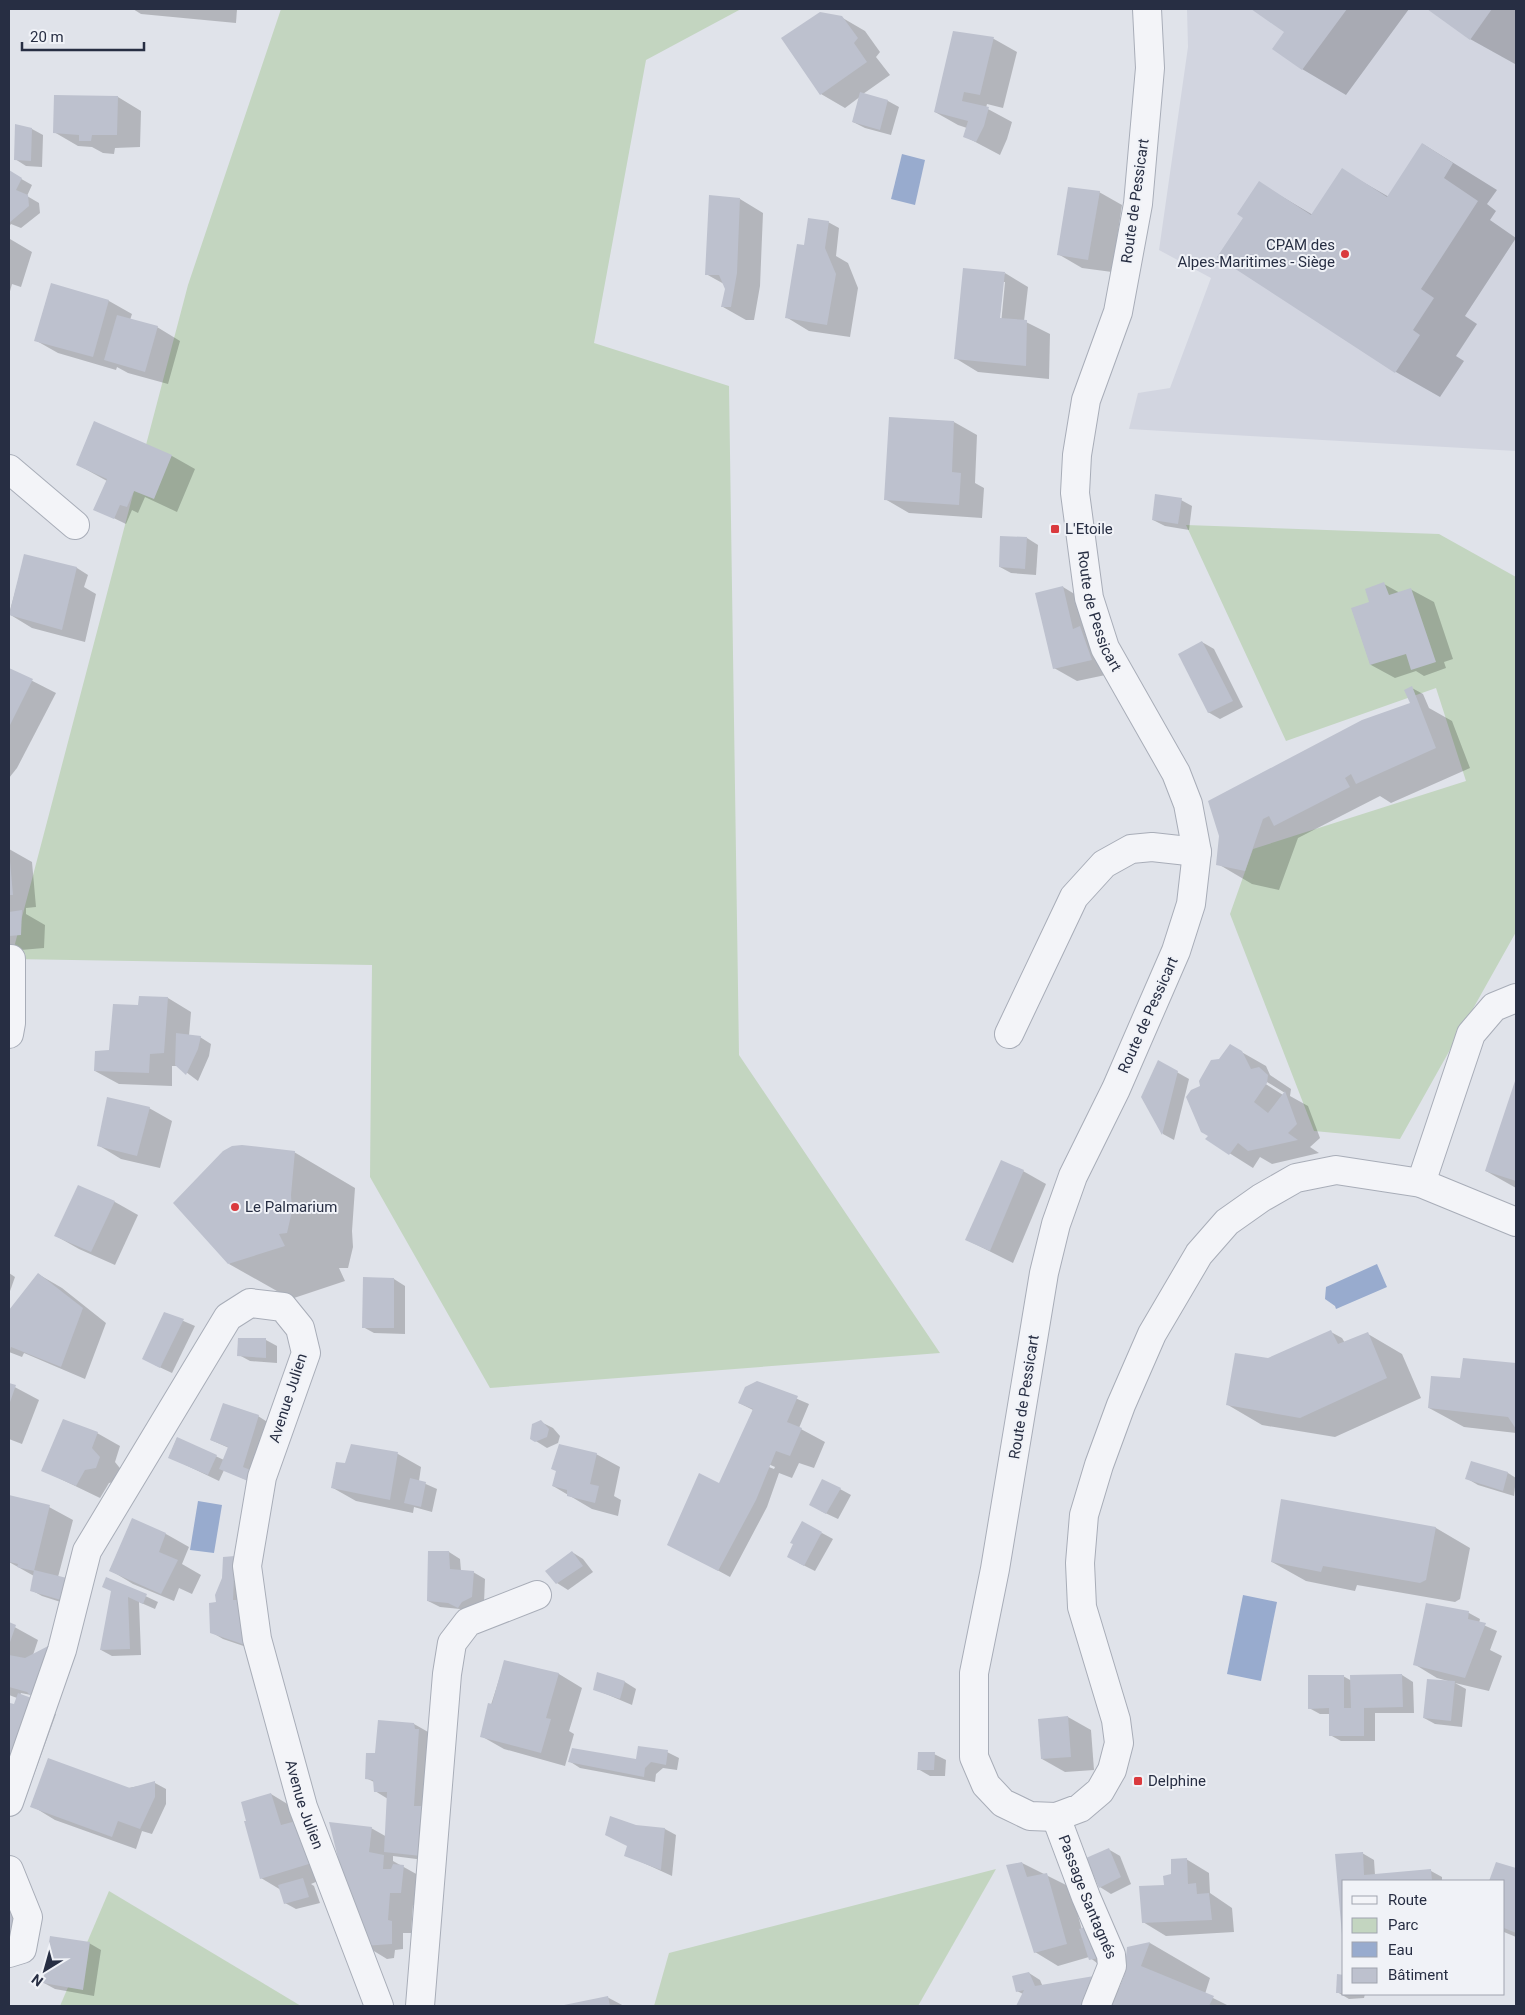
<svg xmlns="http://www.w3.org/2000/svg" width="1525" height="2015" font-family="Roboto,sans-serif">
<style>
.built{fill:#d2d5e0}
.green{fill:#c3d5c0}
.water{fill:#98abce}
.shadow{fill:#0003;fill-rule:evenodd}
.building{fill:#bdc1ce}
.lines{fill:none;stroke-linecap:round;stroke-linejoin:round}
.minor-casing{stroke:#a8adb8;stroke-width:30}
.minor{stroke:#f3f4f8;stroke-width:28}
.poi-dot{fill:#da3a3e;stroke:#f0f2f7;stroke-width:2}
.labels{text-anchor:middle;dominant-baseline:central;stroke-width:4;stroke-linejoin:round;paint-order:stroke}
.street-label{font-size:15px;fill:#272e43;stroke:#f0f2f7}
.poi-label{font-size:15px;fill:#272e43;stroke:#f0f2f7;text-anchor:start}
</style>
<rect width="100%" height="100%" fill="#e0e3ea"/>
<polygon class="built" points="1187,9 1516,9 1516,451 1129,429 1138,393 1170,388 1211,278 1159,250 1188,47"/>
<g class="green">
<polygon points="281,9 741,9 646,60 594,343 729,386 739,1055 940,1353 490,1388 370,1177 372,965 11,959 188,285"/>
<polygon points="1186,525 1439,534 1516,577 1516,932 1400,1139 1314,1131 1230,914 1253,849 1466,781 1436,688 1286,741"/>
<polygon points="996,1869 918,2006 654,2006 669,1953"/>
<polygon points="109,1891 301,2006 60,2006"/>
</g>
<g class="water">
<polygon points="902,154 925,160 915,205 891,199"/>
<polygon points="1377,1264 1387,1287 1336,1309 1335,1306 1325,1299 1326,1287"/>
<polygon points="198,1501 222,1505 214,1553 190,1550"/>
<polygon points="1243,1595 1277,1602 1261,1681 1227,1674"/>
</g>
<g class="shadow">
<polygon points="133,9 237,9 236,23 141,14"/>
<polygon points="1254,9 1409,9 1346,95 1302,69 1286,32"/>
<polygon points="1429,9 1516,9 1516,62 1515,64 1470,39"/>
<polygon points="841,17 865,31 880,52 876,57 890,75 863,94 888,101 899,107 891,135 865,128 853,122 861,96 845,108 821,94 783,39"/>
<polygon points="954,32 994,39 1017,52 1003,108 987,104 986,108 1012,122 1007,139 1000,155 964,136 967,128 958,125 935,112"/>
<polygon points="118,97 141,111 140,147 115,148 114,154 103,153 92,147 78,146 54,132"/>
<polygon points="32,129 43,135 42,167 26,166 15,159"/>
<polygon points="1423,144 1497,190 1487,204 1496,211 1490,220 1516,238 1465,316 1477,324 1456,356 1464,361 1440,397 1396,372 1237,268 1245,217 1259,183 1313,215 1342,170 1389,197"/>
<polygon points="9,172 32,185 27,196 39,203 40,213 21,228 11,224 9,227"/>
<polygon points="1099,192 1122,205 1112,272 1082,268 1058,254"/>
<polygon points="740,199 763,213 760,286 754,320 746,320 723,307 726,289 724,284 706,274"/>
<polygon points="828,222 839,228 836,256 848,263 858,288 850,337 809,331 786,317 805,246"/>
<polygon points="10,239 32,252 21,287 12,284 9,295"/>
<path d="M1005 273 1028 287 1024 321 1050 334 1049 379 978 372 955 358ZM1003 282H1005L1001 324H999Z"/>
<polygon points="52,285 109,301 132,314 130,320 157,327 180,341 168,384 128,373 117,367 116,370 58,353 35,340"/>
<polygon points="954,422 977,435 975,483 984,488 982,518 909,513 885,499"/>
<polygon points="95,423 172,456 195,469 177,512 145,497 138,513 132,510 126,524 95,509 107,481 78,465"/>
<polygon points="1181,500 1192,506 1189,530 1165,526 1153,520"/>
<polygon points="1027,538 1038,545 1036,575 1011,573 1000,567"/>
<polygon points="25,556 77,568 88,575 84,587 96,594 85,642 32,628 9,614"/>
<polygon points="1384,584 1400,593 1410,589 1434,602 1453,659 1444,662 1446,668 1424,676 1416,671 1395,678 1371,665 1352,609 1370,603"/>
<polygon points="1063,587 1086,601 1115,673 1077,681 1054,668"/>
<polygon points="1202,642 1214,649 1243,707 1220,719 1208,712"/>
<polygon points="9,669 56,693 17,768 9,778"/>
<polygon points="1412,688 1423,694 1429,708 1452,721 1470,768 1391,803 1380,796 1298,838 1279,890 1252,884 1218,864 1220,836 1413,703"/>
<polygon points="9,849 32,862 36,907 26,908 26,914 45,925 44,948 9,951"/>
<polygon points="168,998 191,1012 189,1036 200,1037 211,1044 209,1056 198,1081 178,1066 172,1066 172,1086 119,1084 95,1071 139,1006"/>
<path d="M1231 1046 1266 1066 1270 1075 1291 1089 1290 1096 1308 1106 1320 1138 1310 1147 1319 1153 1272 1164 1260 1157 1253 1168 1207 1139 1210 1136 1201 1086ZM1262 1079 1285 1093 1283 1095 1261 1081Z"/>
<polygon points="1159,1062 1189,1079 1174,1140 1163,1134 1142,1097"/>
<polygon points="1516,1081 1516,1188 1486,1171"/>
<polygon points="149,1108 172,1121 160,1168 121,1159 98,1145"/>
<polygon points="294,1152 355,1188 352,1231 353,1247 348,1268 339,1268 345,1281 291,1299 229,1264"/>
<polygon points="1023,1171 1046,1184 1013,1263 967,1240"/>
<polygon points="78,1187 115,1202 138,1215 115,1265 79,1249 56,1236"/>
<polygon points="9,1273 15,1277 9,1294"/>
<polygon points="38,1274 62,1288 106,1323 85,1379 24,1353 22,1357 9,1352 9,1312"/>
<polygon points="364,1278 394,1279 405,1286 405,1334 374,1333 363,1327"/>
<polygon points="165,1313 195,1326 172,1373 155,1365"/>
<polygon points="1331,1332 1342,1338 1345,1343 1368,1334 1402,1354 1421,1398 1335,1437 1262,1425 1228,1405 1268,1360"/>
<polygon points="239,1339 266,1340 277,1346 277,1363 250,1361 239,1355"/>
<polygon points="1464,1359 1516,1364 1516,1433 1464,1427 1429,1408 1466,1380"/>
<path d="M758 1382 809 1404 799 1428 825 1442 814 1468 799 1463 792 1478 779 1473 767 1507 730 1577 669 1544 725 1487 753 1410 739 1403ZM759 1460 775 1467 774 1469 759 1463Z"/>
<polygon points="9,1384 39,1400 22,1444 9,1439"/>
<polygon points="258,1416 269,1423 260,1486 224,1470 219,1481 169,1457 177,1438 224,1460 229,1448 211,1440"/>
<polygon points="541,1422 553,1428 560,1436 558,1443 547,1448 531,1438"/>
<polygon points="97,1433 120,1446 115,1462 123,1472 119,1481 109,1483 100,1498 42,1470"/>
<polygon points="352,1445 398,1454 421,1467 419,1481 437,1489 432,1512 414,1507 413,1513 356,1501 333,1488 346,1465"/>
<polygon points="596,1454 620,1467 614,1496 621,1500 618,1516 592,1509 553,1486"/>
<polygon points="1472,1463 1508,1473 1516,1478 1514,1496 1478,1485 1466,1478"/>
<polygon points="840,1489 851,1495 838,1519 821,1511"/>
<polygon points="9,1496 49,1507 73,1520 58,1577 76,1607 42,1596 31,1590 34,1576 9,1562"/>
<polygon points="1282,1501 1436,1528 1470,1548 1460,1599 1455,1602 1357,1585 1355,1591 1306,1581 1272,1562"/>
<polygon points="133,1520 166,1534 189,1547 182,1564 201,1575 192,1594 179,1588 174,1601 133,1584 110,1570"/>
<polygon points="822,1533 833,1539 815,1571 799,1563 794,1544"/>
<polygon points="449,1552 460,1559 461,1571 473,1572 485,1579 484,1603 469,1614 460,1609 440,1607 428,1601"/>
<polygon points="572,1552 583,1559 593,1572 568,1590 557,1583"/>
<polygon points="234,1557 258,1651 223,1639 211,1632 217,1603"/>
<polygon points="107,1578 158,1602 155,1609 139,1602 141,1655 112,1656 101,1650 113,1591"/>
<polygon points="1427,1604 1469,1613 1480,1619 1479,1623 1497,1631 1490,1650 1502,1656 1489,1691 1455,1683 1466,1689 1462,1727 1435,1724 1424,1718 1448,1681 1437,1678 1414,1664"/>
<polygon points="9,1624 38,1640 33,1655 31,1695 21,1693 20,1695 56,1714 26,1797 11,1791 9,1797 9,1709 11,1704 15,1705 17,1698 9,1695"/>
<polygon points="505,1661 559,1674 582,1688 569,1731 574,1734 565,1766 504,1749 481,1736"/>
<polygon points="598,1673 625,1682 636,1689 632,1705 594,1689"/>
<polygon points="1402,1675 1413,1682 1414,1713 1375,1713 1375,1741 1341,1741 1330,1735 1330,1714 1320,1714 1309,1708 1343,1676 1352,1681"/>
<polygon points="1068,1717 1091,1730 1094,1770 1065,1772 1042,1759"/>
<polygon points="414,1724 437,1737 432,1861 393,1856 393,1861 427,1880 424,1906 413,1905 411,1933 403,1933 403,1949 395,1950 394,1958 387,1959 364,1945 360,1938 371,1828 387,1837 388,1799 375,1791 374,1782 366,1778 377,1755"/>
<polygon points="667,1752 679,1758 677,1770 663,1768 656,1774 655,1782 580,1768 569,1761 637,1761"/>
<polygon points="934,1754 946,1760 945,1776 930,1776 918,1769"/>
<polygon points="155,1783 166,1789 166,1804 152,1834 142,1831 136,1849 55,1820 32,1806"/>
<polygon points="271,1794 294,1808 318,1881 311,1884 314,1886 320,1903 296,1909 285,1903 281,1890 261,1878"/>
<polygon points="636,1826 665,1829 676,1835 672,1876 626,1855"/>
<polygon points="1108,1849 1120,1856 1131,1884 1111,1894 1100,1887"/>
<polygon points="1362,1853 1374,1860 1375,1875 1431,1871 1442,1877 1442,1881 1344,1881 1336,1855"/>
<polygon points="1186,1859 1209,1873 1210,1893 1232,1908 1234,1932 1166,1936 1143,1922 1172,1876"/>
<polygon points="1022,1863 1070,1887 1082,1930 1092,1926 1101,1966 1089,1957 1058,1966 1035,1952"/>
<polygon points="1497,1863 1516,1870 1516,1937 1504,1932 1504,1881 1490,1881"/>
<polygon points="89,1943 101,1950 94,1996 55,1989 44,1983"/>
<polygon points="1150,1943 1210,1978 1205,1994 1229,2006 1017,2006 1023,1994 1017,1991 1029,1973 1040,1980 1043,1987 1100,1976 1120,1988 1125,1976 1128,1948"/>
<polygon points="1344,1976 1344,1994 1365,1994 1364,1998 1349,1999 1337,1992"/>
<polygon points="607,1997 624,2006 566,2006"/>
</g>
<g class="building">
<polygon points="1251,9 1347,9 1302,70 1272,49 1284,32"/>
<polygon points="1427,9 1492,9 1470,40"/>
<polygon points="820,12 842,16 858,38 854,43 867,62 820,95 781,38"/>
<polygon points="953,31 994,37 980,95 964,92 962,101 989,107 984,126 976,142 963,137 968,121 934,112"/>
<polygon points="860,92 888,100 880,130 852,122"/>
<polygon points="54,95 118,96 117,135 92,135 91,141 79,141 79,135 53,133"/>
<polygon points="15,124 32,128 31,161 14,160"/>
<polygon points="1422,143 1453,163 1444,178 1478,201 1421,289 1434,298 1413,330 1420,335 1395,373 1217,257 1243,218 1237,214 1259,181 1311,215 1342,168 1387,197"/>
<polygon points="9,170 22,178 16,190 28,195 29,206 9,223"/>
<polygon points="1068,187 1100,191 1088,260 1057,255"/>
<polygon points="709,195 740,198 737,273 731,307 721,307 725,289 719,275 705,275"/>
<polygon points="808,218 829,221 825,248 836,274 827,325 785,318 797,244 804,245"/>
<polygon points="963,268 1005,272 1000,318 1027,320 1026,366 954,359"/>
<polygon points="51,283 109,300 93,357 34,341"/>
<polygon points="117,315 158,326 145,372 104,360"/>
<polygon points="889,417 954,421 952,472 961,473 959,505 884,500"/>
<polygon points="94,421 172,455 154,499 134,491 127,507 120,505 114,519 93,510 107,479 76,465"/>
<polygon points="1155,494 1182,498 1178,524 1152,520"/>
<polygon points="1000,536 1027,537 1025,569 999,567"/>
<polygon points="24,554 77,567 62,630 9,615"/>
<polygon points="1384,582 1389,595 1411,588 1436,662 1411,670 1406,654 1370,665 1351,608 1369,602 1365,589"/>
<polygon points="1063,586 1073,629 1080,626 1092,660 1053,669 1035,593"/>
<polygon points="1202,641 1233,701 1208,713 1178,654"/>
<polygon points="9,668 33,679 9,727"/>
<polygon points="1412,686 1436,748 1356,784 1351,774 1345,778 1350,787 1274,826 1269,816 1263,819 1245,871 1216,865 1219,836 1208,801 1362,720 1410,703 1404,690"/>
<polygon points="9,861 10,861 13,895 9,895"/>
<polygon points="22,910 21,935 9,936 9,912"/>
<polygon points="139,996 168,997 164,1053 150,1054 149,1073 94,1071 95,1051 109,1050 113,1004 138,1005"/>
<polygon points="176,1033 201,1036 198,1049 186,1075 175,1065"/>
<polygon points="1230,1044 1242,1051 1251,1069 1259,1067 1268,1075 1267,1083 1254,1102 1268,1113 1285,1091 1297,1124 1288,1133 1298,1140 1248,1151 1238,1143 1229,1155 1205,1139 1208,1136 1201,1132 1186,1097 1191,1090 1200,1086 1199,1081 1211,1060 1219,1059"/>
<polygon points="1158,1060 1178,1071 1162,1135 1141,1097"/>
<polygon points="1516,1078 1516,1181 1485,1171"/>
<polygon points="107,1097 150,1107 137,1156 97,1146"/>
<polygon points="242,1145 295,1151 291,1195 292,1211 287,1233 279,1234 285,1246 228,1264 173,1203 223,1151 232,1146"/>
<polygon points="1001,1160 1024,1170 990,1251 965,1240"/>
<polygon points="78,1185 115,1201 91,1252 54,1236"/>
<polygon points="38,1273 83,1308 61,1367 11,1347 9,1354 9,1310"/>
<polygon points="363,1277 394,1278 394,1328 362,1328"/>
<polygon points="164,1312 184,1319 160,1368 142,1359"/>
<polygon points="1331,1330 1338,1344 1368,1332 1387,1378 1300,1418 1226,1405 1235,1353 1268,1358"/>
<polygon points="238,1338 266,1338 266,1358 237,1356"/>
<polygon points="1463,1358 1516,1363 1516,1429 1508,1417 1428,1408 1431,1376 1460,1378"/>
<polygon points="757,1381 798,1396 787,1422 802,1428 790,1456 776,1451 756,1500 718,1571 667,1545 699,1473 719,1483 753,1409 738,1403 745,1387"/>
<polygon points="9,1383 16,1385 9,1405"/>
<polygon points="223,1403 259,1415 243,1467 253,1471 248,1481 219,1469 228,1447 210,1440"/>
<polygon points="63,1419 98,1432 92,1448 100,1457 96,1468 85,1470 76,1486 41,1471"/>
<polygon points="541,1420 549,1429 547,1437 535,1442 530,1439 532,1424"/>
<polygon points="177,1437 217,1455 208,1475 168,1458"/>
<polygon points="351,1444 398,1452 390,1500 331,1488 336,1462 345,1463"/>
<polygon points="559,1444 597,1453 590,1484 599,1486 595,1503 567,1496 567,1490 552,1486 556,1471 551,1469"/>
<polygon points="1471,1461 1508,1472 1503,1491 1465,1479"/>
<polygon points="410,1478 426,1482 421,1507 404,1503"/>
<polygon points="822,1479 841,1488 826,1514 809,1505"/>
<polygon points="9,1495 50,1505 34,1571 17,1567 18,1564 9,1562"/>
<polygon points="1281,1499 1436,1527 1426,1580 1420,1583 1323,1566 1321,1572 1271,1562"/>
<polygon points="132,1518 166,1533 159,1552 178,1560 161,1594 109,1571"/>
<polygon points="802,1521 822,1532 804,1566 787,1557 793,1544 790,1543"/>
<polygon points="428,1551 449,1551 450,1569 474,1571 472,1597 462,1602 458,1608 448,1603 427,1601"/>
<polygon points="572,1551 583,1566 556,1584 545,1571"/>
<polygon points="235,1556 233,1600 241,1600 248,1646 210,1633 209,1603 216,1602 215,1595 222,1578 223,1557"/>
<polygon points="34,1570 71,1579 64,1601 30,1591"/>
<polygon points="106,1577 147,1594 143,1604 128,1597 130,1649 100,1650 111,1591 102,1587"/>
<polygon points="1426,1603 1469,1611 1468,1619 1486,1623 1465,1678 1413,1665"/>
<polygon points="9,1622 16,1625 9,1645"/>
<polygon points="54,1643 34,1699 27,1692 9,1687 9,1655 25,1658"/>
<polygon points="504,1660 559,1673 546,1718 551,1719 541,1753 480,1737 488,1703 492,1704"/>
<polygon points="597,1672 625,1681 620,1699 593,1690"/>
<polygon points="1402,1674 1403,1707 1364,1708 1364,1736 1329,1736 1329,1708 1308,1709 1308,1675 1344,1675 1344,1708 1351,1708 1350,1675"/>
<polygon points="1427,1679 1455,1681 1451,1721 1423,1718"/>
<polygon points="18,1693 34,1699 9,1768 9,1706 10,1703 14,1704"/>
<polygon points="1068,1716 1071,1757 1041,1759 1038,1719"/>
<polygon points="378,1720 414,1723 415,1729 419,1729 414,1806 422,1806 419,1833 425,1834 421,1856 384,1852 387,1792 374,1792 373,1780 365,1779 366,1753 375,1753"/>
<polygon points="638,1746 668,1750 666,1765 651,1762 645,1768 644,1777 568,1762 572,1748 636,1759"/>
<polygon points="918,1752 935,1752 934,1770 917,1770"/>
<polygon points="48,1758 130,1788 155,1781 155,1797 140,1829 118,1821 112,1837 30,1807"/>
<polygon points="271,1793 281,1825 300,1820 312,1863 260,1879 244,1821 246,1821 241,1802"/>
<polygon points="610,1816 636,1825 665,1828 661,1870 624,1856 627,1846 605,1835"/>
<polygon points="329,1822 372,1827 369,1852 384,1855 383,1869 391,1869 393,1864 404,1865 401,1893 390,1893 388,1920 392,1921 392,1944 363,1946 358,1938"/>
<polygon points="1109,1848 1121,1877 1099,1888 1086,1858"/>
<polygon points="1363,1852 1364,1875 1431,1869 1432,1881 1344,1881 1344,1935 1342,1935 1335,1854"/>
<polygon points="1187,1858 1188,1884 1196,1883 1197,1894 1209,1893 1212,1920 1142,1923 1139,1886 1164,1885 1163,1876 1171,1874 1171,1859"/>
<polygon points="1022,1862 1027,1877 1047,1873 1067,1944 1034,1953 1006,1865"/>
<polygon points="1496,1862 1516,1868 1516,1933 1504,1928 1504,1881 1489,1881"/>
<polygon points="303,1878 309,1897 284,1904 278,1885"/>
<polygon points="9,1913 13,1913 15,1918 14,1935 9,1935"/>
<polygon points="1092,1925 1104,1957 1089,1960 1079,1929"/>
<polygon points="50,1936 90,1942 83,1990 43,1983"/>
<polygon points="1150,1942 1141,1966 1214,1996 1209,2006 1112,2006 1124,1976 1127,1947"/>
<polygon points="1029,1972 1035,1986 1100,1975 1088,2006 1016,2006 1024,1990 1016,1992 1012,1976"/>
<polygon points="1337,1974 1344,1975 1344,1993 1336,1993"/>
<polygon points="608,1996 610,2006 564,2006 564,2005"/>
</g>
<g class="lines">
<defs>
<g id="minor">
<path id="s1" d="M1147 9 1150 68 1138 204 1118 312 1086 400 1077 455 1075 493 1089 598 1105 648 1176 773 1188 804 1197 852 1191 904 1176 951 1116 1089 1073 1176 1056 1224 1044 1273 995 1569 974 1673V1757L986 1785 1003 1803 1030 1816 1056 1817 1080 1808 1100 1791 1112 1770 1119 1743 1116 1720 1082 1607 1080 1563 1084 1515 1099 1465 1121 1405 1152 1334 1199 1254 1227 1222 1261 1198 1296 1178 1336 1170 1421 1183 1516 1222"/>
<polyline points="9,469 75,525"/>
<polyline points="9,959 11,959 11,1023 9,1034"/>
<polyline points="1009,1034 1074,897 1104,864 1131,849 1152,847 1197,852"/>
<polyline points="1421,1183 1471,1034 1494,1007 1516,998"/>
<path id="s2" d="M9 1802 62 1650 87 1551 228 1317 250 1303 283 1307 300 1328 306 1353 262 1477 247 1566 257 1639 303 1807 379 2006"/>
<path id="s3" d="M1056 1817 1086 1897 1111 1955 1112 1966 1096 2006"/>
<polyline points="9,1870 28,1917 22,1949 9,1953"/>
<polyline points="420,2006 447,1674 452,1643 468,1622 537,1595"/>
</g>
</defs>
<use href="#minor" class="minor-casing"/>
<use href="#minor" class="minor"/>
</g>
<g class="poi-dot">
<circle cx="1345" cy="254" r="5"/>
<rect x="1050" y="524" width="10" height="10" rx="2.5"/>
<circle cx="235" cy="1207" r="5"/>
<rect x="1133" y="1776" width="10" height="10" rx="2.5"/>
</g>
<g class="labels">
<g class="street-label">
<text transform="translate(1135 201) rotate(-82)">Route de Pessicart</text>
<text stroke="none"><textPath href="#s1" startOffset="614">Route de Pessicart</textPath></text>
<text transform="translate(1148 1015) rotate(-66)">Route de Pessicart</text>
<text transform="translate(1024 1397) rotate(-81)">Route de Pessicart</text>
<text transform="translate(288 1398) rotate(-72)">Avenue Julien</text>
<text stroke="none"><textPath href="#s2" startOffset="1116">Avenue Julien</textPath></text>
<text stroke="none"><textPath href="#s3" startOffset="86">Passage Santagnés</textPath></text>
</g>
<g class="poi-label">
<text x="1335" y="245" text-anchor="end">CPAM des<tspan x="1335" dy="17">Alpes-Maritimes - Siège</tspan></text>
<text x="1065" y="529">L'Etoile</text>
<text x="245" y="1207">Le Palmarium</text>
<text x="1148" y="1781">Delphine</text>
</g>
</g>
<rect width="1525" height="2015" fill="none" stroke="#272e43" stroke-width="20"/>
<rect x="1342" y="1880" width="162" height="115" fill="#f0f2f7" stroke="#a0a4af"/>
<rect x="1352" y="1896" width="25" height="8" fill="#f3f4f8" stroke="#a0a4af"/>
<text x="1388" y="1905" font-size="15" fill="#272e43">Route</text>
<rect x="1352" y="1918" width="25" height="15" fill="#c3d5c0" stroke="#a0a4af"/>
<text x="1388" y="1930" font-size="15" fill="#272e43">Parc</text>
<rect x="1352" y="1942" width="25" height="15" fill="#98abce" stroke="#a0a4af"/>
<text x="1388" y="1955" font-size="15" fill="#272e43">Eau</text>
<rect x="1352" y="1968" width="25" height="15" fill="#bdc1ce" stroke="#a0a4af"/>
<text x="1388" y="1980" font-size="15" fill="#272e43">Bâtiment</text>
<g transform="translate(45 1970) rotate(217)" stroke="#f0f2f7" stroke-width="4" paint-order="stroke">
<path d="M0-4L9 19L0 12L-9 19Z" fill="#272e43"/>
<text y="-8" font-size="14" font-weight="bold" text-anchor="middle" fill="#272e43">N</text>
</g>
<path d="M22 42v8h122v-8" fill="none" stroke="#272e43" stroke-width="2.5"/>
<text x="30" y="42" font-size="15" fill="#272e43" stroke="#f0f2f7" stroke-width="4" paint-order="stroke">20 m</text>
</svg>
